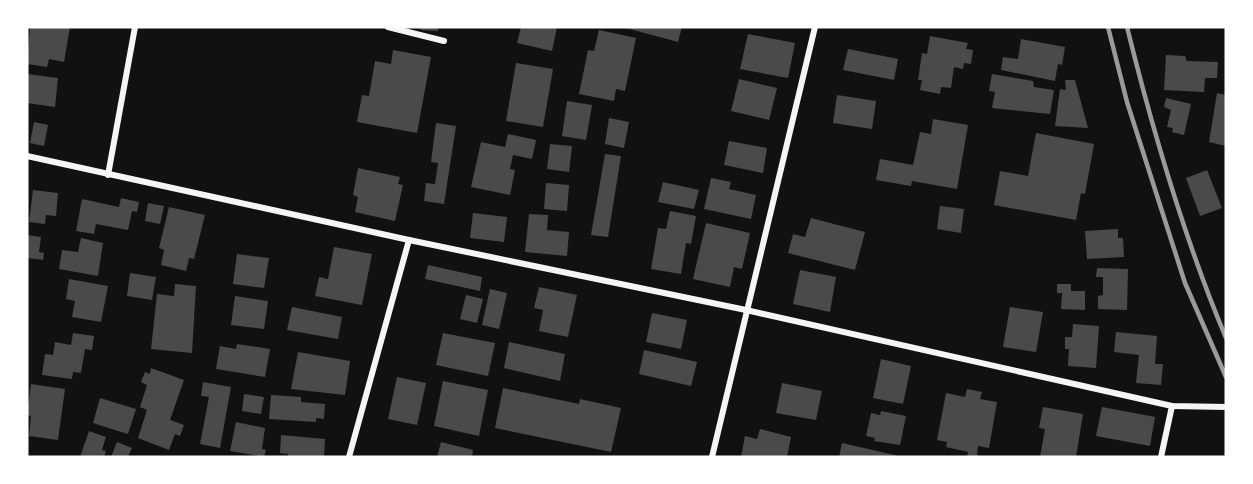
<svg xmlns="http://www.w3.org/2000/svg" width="1253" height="484" font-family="'Exo 2',sans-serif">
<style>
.building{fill:#4a4a4a}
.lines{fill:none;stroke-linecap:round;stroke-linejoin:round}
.minor{stroke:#f5f5f5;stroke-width:6}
.rail{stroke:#9a9a9a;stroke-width:4.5}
</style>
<rect width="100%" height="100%" fill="#111"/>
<g class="building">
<polygon points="30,27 70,27 64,62 49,59 47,67 27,64"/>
<polygon points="421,27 438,27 438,31 421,30"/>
<polygon points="521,27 557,27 552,51 517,43"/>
<polygon points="622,27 682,27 678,42"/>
<polygon points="599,30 636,38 625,91 616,89 614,101 579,94 588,50 594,51"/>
<polygon points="748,34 795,43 788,78 740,69"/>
<polygon points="930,36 968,43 966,49 973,50 971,64 964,63 963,69 954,67 951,88 941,87 940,94 920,90 922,80 918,80 922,53 927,54"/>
<polygon points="1021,39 1065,47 1062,65 1058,64 1055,81 1001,70 1003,57 1018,59"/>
<polygon points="848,49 898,59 894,80 843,70"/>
<polygon points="393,50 431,57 417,133 357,122 362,95 369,96 375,61 391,64"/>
<polygon points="1166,55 1185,56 1187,61 1218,62 1217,78 1205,78 1204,92 1164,90"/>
<polygon points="516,63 553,69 543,127 506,121"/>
<polygon points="27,74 58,78 55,107 27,103"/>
<polygon points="992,74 1033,81 1034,87 1054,90 1050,114 992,108 995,92 989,91"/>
<polygon points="739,79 777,88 769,120 731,111"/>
<polygon points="1065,80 1075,80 1088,128 1055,126 1060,89 1066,90"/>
<polygon points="1217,93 1226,95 1226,146 1209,142"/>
<polygon points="837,95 876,101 872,129 833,123"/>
<polygon points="1166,98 1191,104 1184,135 1172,132 1173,128 1167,127 1171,110 1164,107"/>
<polygon points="567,101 592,105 586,140 562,136"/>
<polygon points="609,118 629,122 624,148 605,144"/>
<polygon points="933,119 968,125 957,189 912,181 911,186 876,180 880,159 913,165 920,132 931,134"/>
<polygon points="34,122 48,125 44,146 30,143"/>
<polygon points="436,123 456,126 444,204 424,201 426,183 435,184 438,163 431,162"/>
<polygon points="1036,133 1094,144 1085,194 1081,193 1076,220 994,205 1000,171 1028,176"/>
<polygon points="508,134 536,140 532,159 513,155 510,169 515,170 510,195 471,187 481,142 505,147"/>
<polygon points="729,141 767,148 763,173 724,165"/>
<polygon points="550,144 572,146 569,172 547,169"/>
<polygon points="605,154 621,156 608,237 591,235"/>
<polygon points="358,168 400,177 398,184 403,185 395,221 355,212 358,197 353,195"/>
<polygon points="1207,170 1222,208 1200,216 1186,178"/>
<polygon points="711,178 731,182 729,189 756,195 751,219 704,209"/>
<polygon points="663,182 699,190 694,209 658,202"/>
<polygon points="546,183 569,185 567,211 544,209"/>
<polygon points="33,190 58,193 56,216 46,215 45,224 29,222"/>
<polygon points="121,198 139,202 137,212 132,211 128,230 96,224 94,234 76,231 82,199 119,207"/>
<polygon points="148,203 164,206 160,224 145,221"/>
<polygon points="940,206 964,209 961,233 937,229"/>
<polygon points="169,207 205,215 194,259 189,258 186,271 161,265 164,250 159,248"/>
<polygon points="670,211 696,216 691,244 686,243 681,274 651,269 658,228 666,229"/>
<polygon points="473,213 507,217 504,242 470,238"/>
<polygon points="529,214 548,215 547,230 569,232 567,256 525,252"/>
<polygon points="811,218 865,232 855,270 788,253 793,234 805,237"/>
<polygon points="706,223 750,233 742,269 734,267 730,287 693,279"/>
<polygon points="1118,229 1118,238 1123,238 1124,257 1087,259 1085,231"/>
<polygon points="27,235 41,237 39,252 44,253 43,260 27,258"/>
<polygon points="81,238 103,243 98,276 59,269 62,250 78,252"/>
<polygon points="334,247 372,254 362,305 315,296 319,277 328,279"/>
<polygon points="237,254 269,258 264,288 233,284"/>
<polygon points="428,265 482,277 480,291 425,279"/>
<polygon points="1097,268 1128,269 1127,310 1098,309 1098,296 1103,295 1103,277 1096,277"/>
<polygon points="800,270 836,277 830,312 793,304"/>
<polygon points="130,273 156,277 152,300 127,296"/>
<polygon points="69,279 108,286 101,322 72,317 75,301 66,299"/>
<polygon points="175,284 196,286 192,353 151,349 157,294 174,296"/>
<polygon points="1057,284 1071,284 1071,291 1085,291 1085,310 1061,309 1062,293 1057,293"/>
<polygon points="539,287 577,295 568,337 539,331 543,310 534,308"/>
<polygon points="490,289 507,293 499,329 482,325"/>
<polygon points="466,295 483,299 477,323 460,319"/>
<polygon points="235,296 268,301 264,329 231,325"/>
<polygon points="292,307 342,317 338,339 287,330"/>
<polygon points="1010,307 1043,312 1036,352 1003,347"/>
<polygon points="652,313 687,320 681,349 646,342"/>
<polygon points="1073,324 1099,326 1096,368 1068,366 1069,349 1065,349 1065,337 1072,337"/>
<polygon points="1116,332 1157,336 1155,364 1163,364 1161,385 1136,383 1139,355 1114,352"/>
<polygon points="73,333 94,336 92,350 85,349 81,373 73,372 72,379 42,375 45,354 53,355 55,342 71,345"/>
<polygon points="443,333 495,343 488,376 436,365"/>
<polygon points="509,342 565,354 560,381 504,368"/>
<polygon points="237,344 270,349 265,377 216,369 220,346 236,349"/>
<polygon points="644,350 697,362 691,386 639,374"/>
<polygon points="298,352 350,361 345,395 291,389"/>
<polygon points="881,359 911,366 903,404 873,398"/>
<polygon points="151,368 184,380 170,420 184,425 180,436 175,434 169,450 138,438 147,410 140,407 147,385 141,382 145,372 150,374"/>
<polygon points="397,377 426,383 417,425 388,419"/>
<polygon points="443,381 488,390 479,436 434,426"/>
<polygon points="203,382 231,387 220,448 200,444 209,397 201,396"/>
<polygon points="782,383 822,391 816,420 776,413"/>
<polygon points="31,384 65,389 58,440 29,436 31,416 27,415"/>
<polygon points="503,388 579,404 580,399 621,408 611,452 495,428"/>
<polygon points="967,389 982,392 980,399 997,402 989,448 978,446 977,455 983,457 967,457 968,452 946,447 947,442 937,440 946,393 965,397"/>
<polygon points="244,394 264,397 261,414 242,411"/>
<polygon points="271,395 301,397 301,402 325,404 324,419 316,418 316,422 269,419"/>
<polygon points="100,398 136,409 128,434 93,423"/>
<polygon points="1043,407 1083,414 1076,457 1040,457 1045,429 1039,428"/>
<polygon points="1102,407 1155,417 1150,446 1096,436"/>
<polygon points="881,411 906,416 900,445 874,441 875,438 866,436 871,413 880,415"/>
<polygon points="236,422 265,428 262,449 266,450 264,457 230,451"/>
<polygon points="760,429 791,437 787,457 741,457 745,436 757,439"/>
<polygon points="89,431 106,437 102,450 106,451 104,457 80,457"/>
<polygon points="281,435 325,439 324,457 288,457 288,454 280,453"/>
<polygon points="117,442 132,448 128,457 111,457"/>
<polygon points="441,442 473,450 472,457 437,457"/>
<polygon points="842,443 899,456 899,457 839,457"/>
</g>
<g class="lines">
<g class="minor">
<polyline points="388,27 444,41"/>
<polyline points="27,156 409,240 746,310 1172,406 1226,407"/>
<polyline points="108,175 135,27"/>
<polyline points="349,457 409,240"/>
<polyline points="712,457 815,27"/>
<polyline points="1161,457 1172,406"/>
</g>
<g class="rail">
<polyline points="1108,27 1127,102 1185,283 1226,377"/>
<path d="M1127 27C1153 132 1184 238 1226 338"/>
</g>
</g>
<rect width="1253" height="484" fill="none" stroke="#ffffff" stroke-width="57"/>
</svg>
